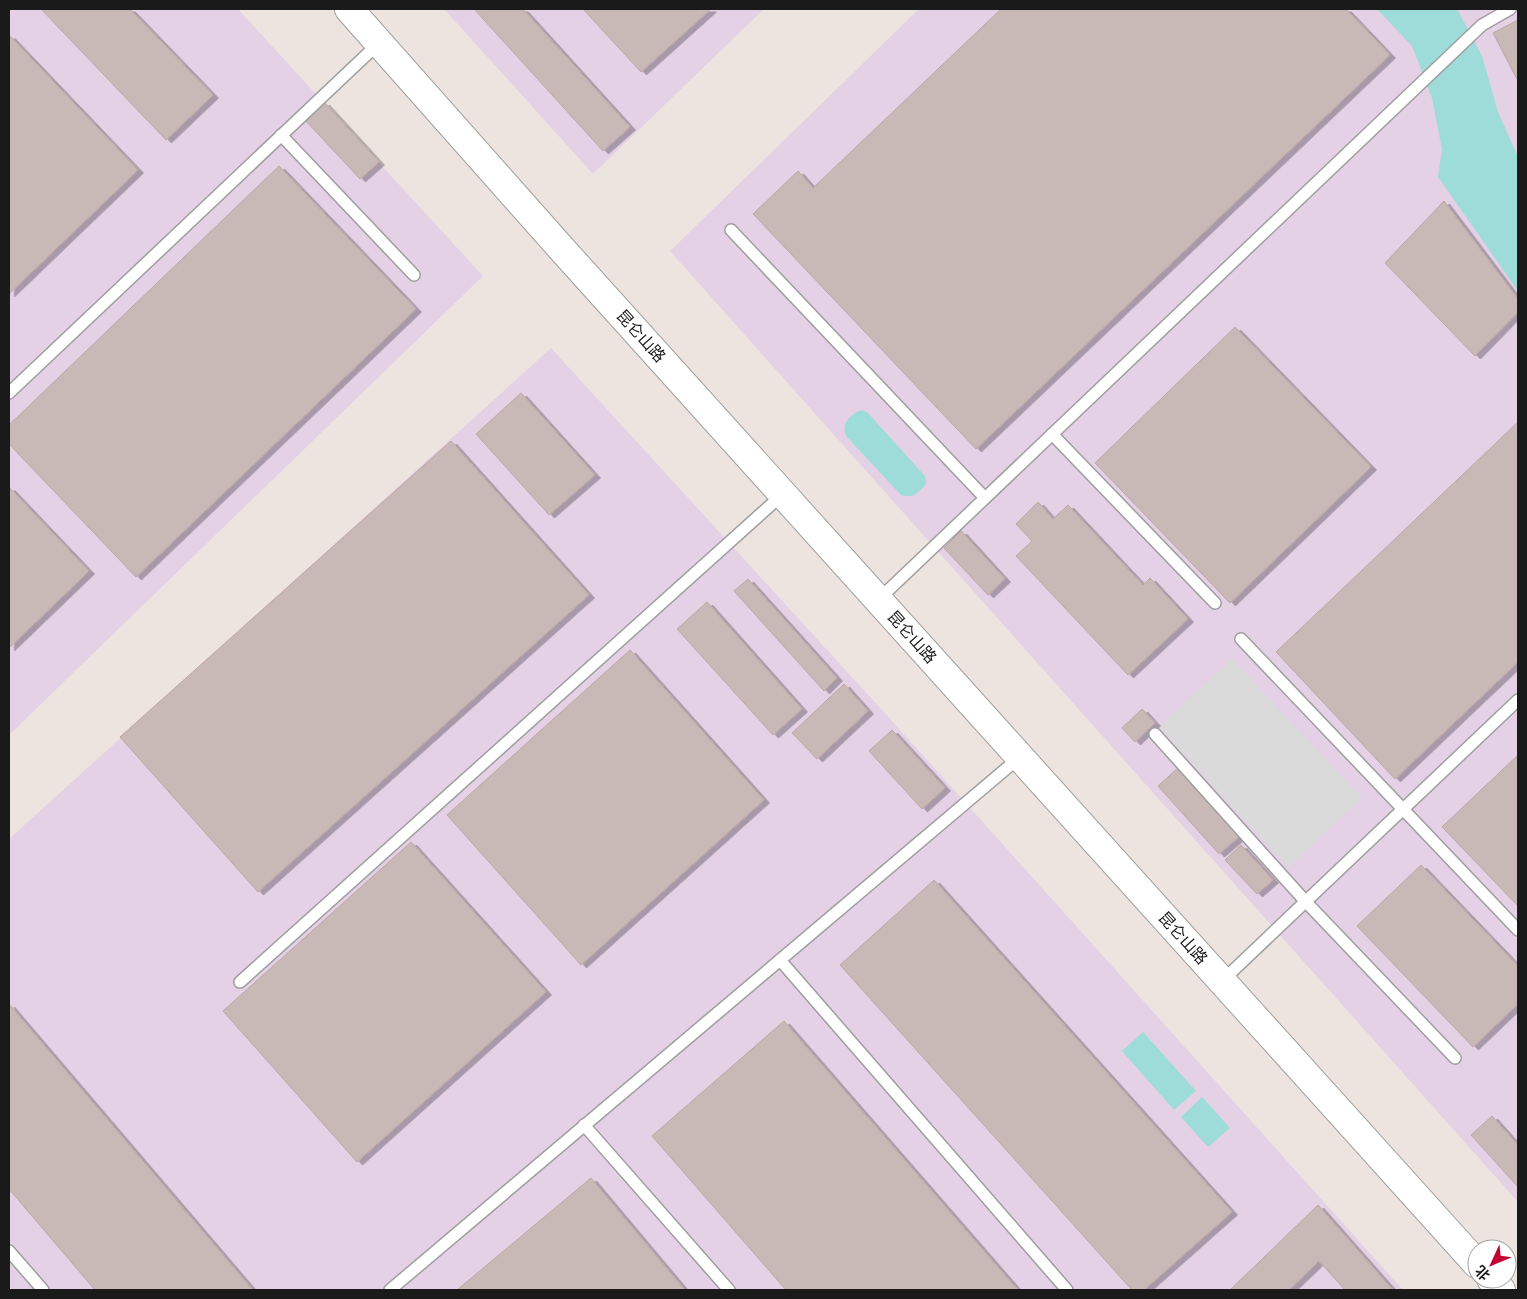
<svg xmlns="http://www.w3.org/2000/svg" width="1527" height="1299" font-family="Rubik,'Noto Sans SC',sans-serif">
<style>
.industrial{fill:#e4d1e6}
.parking{fill:#dadada}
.water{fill:#9edcd9}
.building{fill:#c8b9b6;stroke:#bea6a2;filter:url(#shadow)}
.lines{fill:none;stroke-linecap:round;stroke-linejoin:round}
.service-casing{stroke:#9e9e9e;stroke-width:14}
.tertiary-casing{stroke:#9e9e9e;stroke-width:30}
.service{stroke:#fff;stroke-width:11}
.tertiary{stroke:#fff;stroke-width:28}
.labels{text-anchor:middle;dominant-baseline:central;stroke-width:4;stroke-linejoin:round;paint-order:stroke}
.street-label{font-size:16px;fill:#1a1a1a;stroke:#fff}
</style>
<defs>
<filter id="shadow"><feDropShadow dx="5.5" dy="3" stdDeviation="0" flood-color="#0004"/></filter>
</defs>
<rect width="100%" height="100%" fill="#ede4df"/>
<g class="industrial">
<polygon points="9,9 238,9 483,276 9,735"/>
<polygon points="444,9 764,9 593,174"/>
<polygon points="919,9 1518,9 1518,1202 670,251"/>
<polygon points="551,348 883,711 1403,1290 9,1290 9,839"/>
</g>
<polygon class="parking" points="1232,659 1362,798 1288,867 1159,727"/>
<g class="water">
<polygon points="1377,9 1457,9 1482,56 1498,112 1518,157 1518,291 1438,177 1442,149 1432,98 1412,46"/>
<path d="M863 410 868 413 925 476 926 484C919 492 913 499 901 495L847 437C840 425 850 413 863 410Z"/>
<polygon points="1143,1032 1196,1091 1174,1110 1122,1051"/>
<polygon points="1202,1097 1230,1128 1208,1147 1181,1117"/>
</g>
<g class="building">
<polygon points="41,9 130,9 213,95 166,140"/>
<polygon points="474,9 523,9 630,127 603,151"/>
<polygon points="583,9 711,9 641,72"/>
<polygon points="1001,9 1346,9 1390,55 976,449 753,214 798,171 813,188"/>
<polygon points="1518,20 1518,81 1493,33"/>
<polygon points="9,35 138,170 9,294"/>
<polygon points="324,102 379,162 360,179 305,120"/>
<polygon points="279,166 416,309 136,577 9,444 9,425"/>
<polygon points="1444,201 1518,299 1518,312 1475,356 1385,263"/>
<polygon points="1235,327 1371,467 1230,603 1095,463"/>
<polygon points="521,393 595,475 549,515 476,434"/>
<polygon points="1518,422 1518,662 1395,779 1276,652"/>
<polygon points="451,441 589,595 258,892 120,737"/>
<polygon points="9,487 89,571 9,648"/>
<polygon points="1038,502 1053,519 1068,505 1143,585 1150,578 1188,619 1128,675 1016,556 1032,541 1016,524"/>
<polygon points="961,531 1005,579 988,595 944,548"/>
<polygon points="748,579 837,678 824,691 734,591"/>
<polygon points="707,602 802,709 773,735 677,629"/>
<polygon points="630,650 764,800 581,965 447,815"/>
<polygon points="844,684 868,711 817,759 792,733"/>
<polygon points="1142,709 1155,723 1135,742 1122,728"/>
<polygon points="892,730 945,788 922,809 869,751"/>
<polygon points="1518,755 1518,906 1442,827"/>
<polygon points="1179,767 1240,836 1219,854 1158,786"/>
<polygon points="411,842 546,992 357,1162 223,1011"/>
<polygon points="1241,845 1273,880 1257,894 1225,860"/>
<polygon points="1421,865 1518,966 1518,1004 1473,1047 1357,926"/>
<polygon points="934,880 1232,1212 1144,1290 1132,1290 840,965"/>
<polygon points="9,1004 253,1290 95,1290 9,1189"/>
<polygon points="784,1021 1018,1290 786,1290 652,1136"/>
<polygon points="1492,1116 1518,1145 1518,1187 1471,1135"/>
<polygon points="591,1178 685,1290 457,1290"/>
<polygon points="1318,1205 1393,1290 1345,1290 1319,1261 1289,1290 1230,1290"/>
</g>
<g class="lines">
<defs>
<g id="service">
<polyline points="281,135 414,275"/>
<polyline points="731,230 985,498"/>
<polyline points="9,393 379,43"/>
<polyline points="1052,434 1215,603"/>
<polyline points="878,600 1482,25 1510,9"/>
<polyline points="1241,639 1518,930"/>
<polyline points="1155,734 1306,902 1455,1058"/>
<polyline points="780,960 1067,1290"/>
<polyline points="1222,981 1518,700"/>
<polyline points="240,982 783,494"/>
<polyline points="584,1125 729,1290"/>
<polyline points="9,1251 43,1290"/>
<polyline points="390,1290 1020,757"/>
</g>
<g id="tertiary">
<polyline points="349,9 560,247 1477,1264"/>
<polyline points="1491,1279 1501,1290"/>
</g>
</defs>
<use href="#service" class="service-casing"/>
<use href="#tertiary" class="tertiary-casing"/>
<use href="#service" class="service"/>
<use href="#tertiary" class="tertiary"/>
</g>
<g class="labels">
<g class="street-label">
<text transform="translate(641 336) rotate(48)">昆仑山路</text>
<text transform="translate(912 637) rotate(48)">昆仑山路</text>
<text transform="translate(1183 938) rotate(48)">昆仑山路</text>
</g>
</g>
<rect width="1527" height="1299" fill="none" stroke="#1a1a1a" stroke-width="20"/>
<g transform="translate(1492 1264) rotate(226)"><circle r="24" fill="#ffffff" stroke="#a3a3a3"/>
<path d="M0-4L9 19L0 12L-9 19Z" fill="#c50035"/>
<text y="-8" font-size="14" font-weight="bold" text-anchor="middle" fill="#1a1a1a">北</text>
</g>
</svg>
